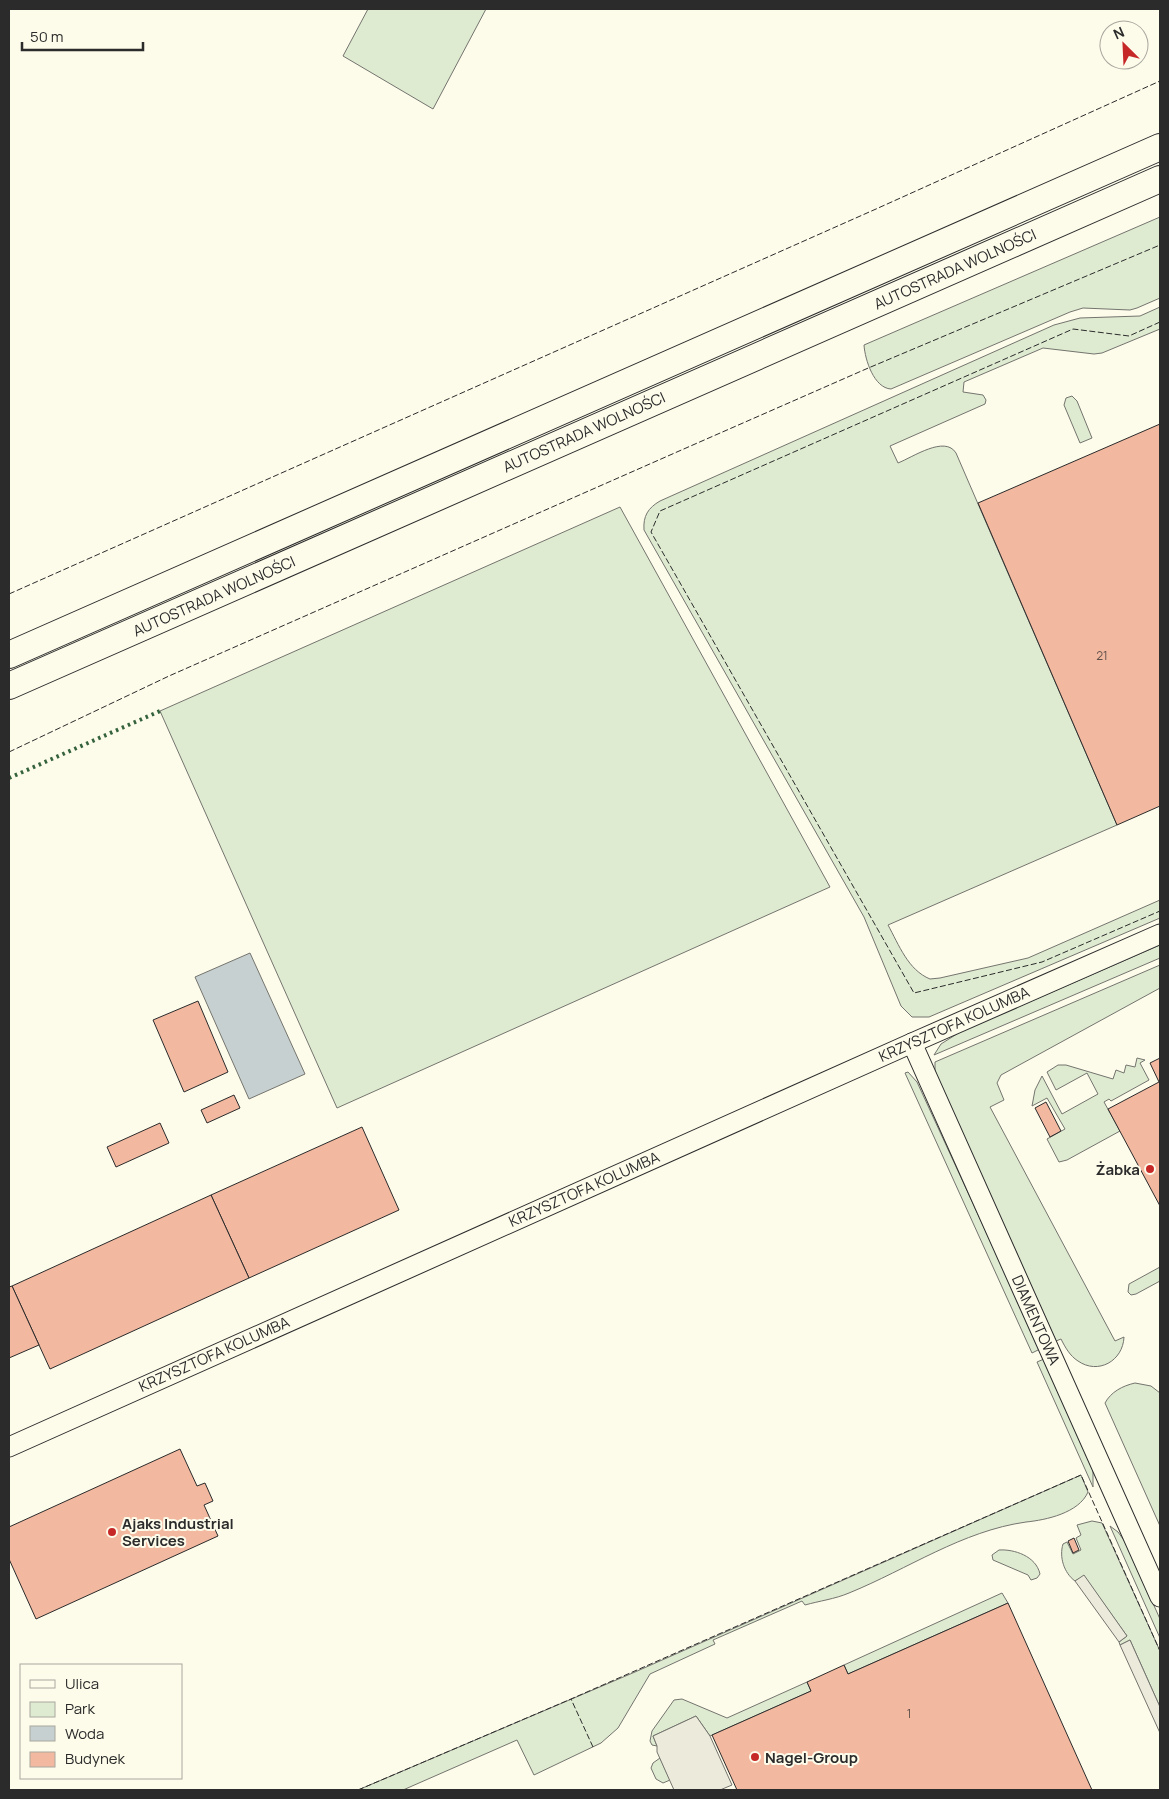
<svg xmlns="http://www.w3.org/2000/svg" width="1169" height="1799" font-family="Manrope,sans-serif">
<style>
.green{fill:#deebd1;stroke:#74746e}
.parking{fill:#eceadb;stroke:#74746e}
.water{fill:#c7d0d0;stroke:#74746e}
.building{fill:#f2b8a0;stroke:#2b2b2b}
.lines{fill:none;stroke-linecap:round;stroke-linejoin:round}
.minor-casing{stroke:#2b2b2b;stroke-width:21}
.highway-casing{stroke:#2b2b2b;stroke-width:28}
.minor{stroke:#fdfbea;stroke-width:19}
.highway{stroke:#fdfbea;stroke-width:26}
.hedge{stroke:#34623c;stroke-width:4;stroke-dasharray:2.5 4;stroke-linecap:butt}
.fence{stroke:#2b2b2b;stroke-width:1;stroke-dasharray:6 2.5;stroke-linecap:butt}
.poi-dot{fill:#c62828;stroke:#fdfbea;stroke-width:2}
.labels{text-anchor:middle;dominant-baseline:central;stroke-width:4;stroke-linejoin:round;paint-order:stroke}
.number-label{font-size:12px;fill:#5d4e48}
.street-label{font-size:15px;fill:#2b2b2b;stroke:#fdfbea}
.poi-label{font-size:15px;font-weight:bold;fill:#2b2b2b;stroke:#fdfbea;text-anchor:start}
</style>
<rect width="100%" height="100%" fill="#fdfbea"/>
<g class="green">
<polygon points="368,9 486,9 433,109 343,56"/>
<path d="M1160 217V298L1137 308 1130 310 1083 308 1070 312 891 389C874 388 865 360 864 345Z"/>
<path d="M1160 307V329L1102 353 1094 354 1043 348 964 382 963 392 983 395 986 400 985 404 890 446 898 463C913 457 945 435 956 453L1117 825 888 925C899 945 908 970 930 979L940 978 1028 958 1160 900V918L929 1017H912L901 1006 864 917 644 530C643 516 648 508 660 501L1054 325 1080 318 1140 316Z"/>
<polygon points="1072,396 1077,401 1092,438 1080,443 1064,405 1066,398"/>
<polygon points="620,507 830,887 337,1108 160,711"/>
<polygon points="1160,945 1160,958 934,1055 941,1044 960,1032"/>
<path d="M1160 965V988L1001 1075 997 1083 1004 1100 990 1107 1115 1341 1124 1337C1123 1361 1098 1375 1078 1361 1070 1356 1065 1347 1061 1339L1056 1341 942 1089 935 1071V1062Z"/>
<polygon points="1137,1058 1145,1060 1140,1063 1149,1080 1111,1101 1109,1099 1104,1102 1120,1131 1067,1160 1059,1162 1047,1139 1065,1129 1047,1098 1032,1106 1035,1090 1042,1076 1062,1114 1098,1094 1087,1073 1056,1090 1047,1072 1058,1065 1066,1065 1113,1079 1116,1070 1124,1073 1126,1065 1135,1067"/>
<polygon points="908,1072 917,1082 1040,1349 1032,1353 905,1073"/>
<polygon points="1160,1267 1160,1281 1136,1294 1131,1295 1128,1292 1129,1284"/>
<polygon points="1044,1359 1093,1469 1093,1487 1037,1362"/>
<path d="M1135 1383 1151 1386 1160 1393V1526L1105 1403C1111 1392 1122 1386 1135 1383Z"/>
<path d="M1081 1475 1088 1492C1079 1513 1046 1520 1026 1522 962 1531 908 1569 849 1593 835 1599 819 1601 805 1605L802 1601 713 1640 715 1644 650 1674 618 1728 601 1743 534 1775 517 1740 403 1790H358L635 1672Z"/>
<path d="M1092 1521 1102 1523 1160 1651V1707L1130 1640 1120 1645 1119 1642 1127 1636 1084 1576 1075 1581C1064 1573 1059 1557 1063 1544L1067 1542 1073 1554 1081 1550 1076 1538 1081 1535 1077 1525Z"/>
<polygon points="1110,1526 1118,1532 1126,1543 1160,1619 1160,1638"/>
<path d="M999 1550C1014 1549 1036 1556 1040 1574L1037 1578 1031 1580 1028 1575 993 1560 992 1555Z"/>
<polygon points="1002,1593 1008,1603 848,1674 844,1665"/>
<polygon points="807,1682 811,1691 710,1736 696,1716 653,1736 657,1746 652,1745 650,1741 652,1731 674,1700 682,1699 727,1718"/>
<polygon points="660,1758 670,1780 663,1783 656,1779 651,1768 653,1763"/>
</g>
<g class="parking">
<polygon points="1084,1575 1127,1636 1119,1642 1075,1581"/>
<polygon points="1130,1640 1160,1707 1160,1733 1120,1645"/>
<polygon points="696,1716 710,1736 732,1785 720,1790 674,1790 657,1752 657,1746 653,1736"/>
</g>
<polygon class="water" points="250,953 305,1074 249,1099 195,977"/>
<g class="building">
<polygon points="1160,424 1160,806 1117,825 978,503"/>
<polygon points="198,1001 228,1072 184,1092 153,1020"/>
<polygon points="1160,1058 1160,1206 1108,1109 1159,1082 1150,1063"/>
<polygon points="234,1095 240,1108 207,1123 201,1110"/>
<polygon points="1046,1102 1061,1131 1050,1137 1035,1108"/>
<polygon points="160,1123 169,1143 116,1167 107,1147"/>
<polygon points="362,1127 399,1210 249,1278 211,1195"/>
<polygon points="211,1195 249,1278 50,1369 12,1286"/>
<polygon points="12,1286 39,1345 9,1358 9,1287"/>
<polygon points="180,1449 197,1486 205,1483 213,1501 204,1505 218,1536 36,1619 9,1559 9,1527"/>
<polygon points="1074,1538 1079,1550 1073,1553 1068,1541"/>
<polygon points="1008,1603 1092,1790 737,1790 712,1735 811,1691 807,1682 844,1665 848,1674"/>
</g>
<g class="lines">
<defs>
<g id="minor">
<polyline points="912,1043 1160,1597"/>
<polyline points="9,1447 912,1043 1160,934"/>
</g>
<g id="highway">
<polyline points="9,655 1160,147"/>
<polyline points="9,686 1160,179"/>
</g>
</defs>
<use href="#minor" class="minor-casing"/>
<use href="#highway" class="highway-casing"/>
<use href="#minor" class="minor"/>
<use href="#highway" class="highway"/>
<polyline class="hedge" points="9,778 160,711"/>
<g class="fence">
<polyline points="1160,322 1129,336 1073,329 660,511 651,532 914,993 1042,962 1160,911"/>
<polyline points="9,594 876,209 1160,81"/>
<polyline points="9,752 169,676 686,448 866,369 1160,245"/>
<polyline points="593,1747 571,1699 1081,1475 1160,1651"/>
<polyline points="358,1790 571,1699"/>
</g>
</g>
<g class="poi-dot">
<circle cx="1150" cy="1169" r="5"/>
<circle cx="112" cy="1532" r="5"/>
<circle cx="755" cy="1757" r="5"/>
</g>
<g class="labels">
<g class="number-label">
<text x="1102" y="655">21</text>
<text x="909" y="1713">1</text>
</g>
<g class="street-label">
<text transform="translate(955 269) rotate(-24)">AUTOSTRADA WOLNOŚCI</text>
<text transform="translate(584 432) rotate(-24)">AUTOSTRADA WOLNOŚCI</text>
<text transform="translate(214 596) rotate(-24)">AUTOSTRADA WOLNOŚCI</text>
<text transform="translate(954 1024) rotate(-24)">KRZYSZTOFA KOLUMBA</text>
<text transform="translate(584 1189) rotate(-24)">KRZYSZTOFA KOLUMBA</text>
<text transform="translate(1036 1320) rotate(66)">DIAMENTOWA</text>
<text transform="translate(214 1354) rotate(-24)">KRZYSZTOFA KOLUMBA</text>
</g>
<g class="poi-label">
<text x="1140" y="1169" text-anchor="end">Żabka</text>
<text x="122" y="1523">Ajaks Industrial<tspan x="122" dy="17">Services</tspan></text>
<text x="765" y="1757">Nagel-Group</text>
</g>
</g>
<rect width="1169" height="1799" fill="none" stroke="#2b2b2b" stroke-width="20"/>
<rect x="20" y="1664" width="162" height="115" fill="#fdfbea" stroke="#a9a89e"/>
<rect x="30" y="1680" width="25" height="8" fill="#fdfbea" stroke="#a9a89e"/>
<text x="65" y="1689" font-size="15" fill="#2b2b2b">Ulica</text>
<rect x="30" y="1702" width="25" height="15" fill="#deebd1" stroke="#a9a89e"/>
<text x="65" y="1714" font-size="15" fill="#2b2b2b">Park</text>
<rect x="30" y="1726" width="25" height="15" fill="#c7d0d0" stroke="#a9a89e"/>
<text x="65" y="1739" font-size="15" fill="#2b2b2b">Woda</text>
<rect x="30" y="1752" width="25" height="15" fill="#f2b8a0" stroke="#a9a89e"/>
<text x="65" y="1764" font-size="15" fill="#2b2b2b">Budynek</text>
<g transform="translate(1124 45) rotate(336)"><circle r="24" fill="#fdfbea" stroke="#a9a89e"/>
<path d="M0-4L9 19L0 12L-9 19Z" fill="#c62828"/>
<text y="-8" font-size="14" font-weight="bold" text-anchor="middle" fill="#2b2b2b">N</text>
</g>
<path d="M22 42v8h121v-8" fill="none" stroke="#2b2b2b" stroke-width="2.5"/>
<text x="30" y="42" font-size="15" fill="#2b2b2b" stroke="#fdfbea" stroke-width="4" paint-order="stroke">50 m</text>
</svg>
